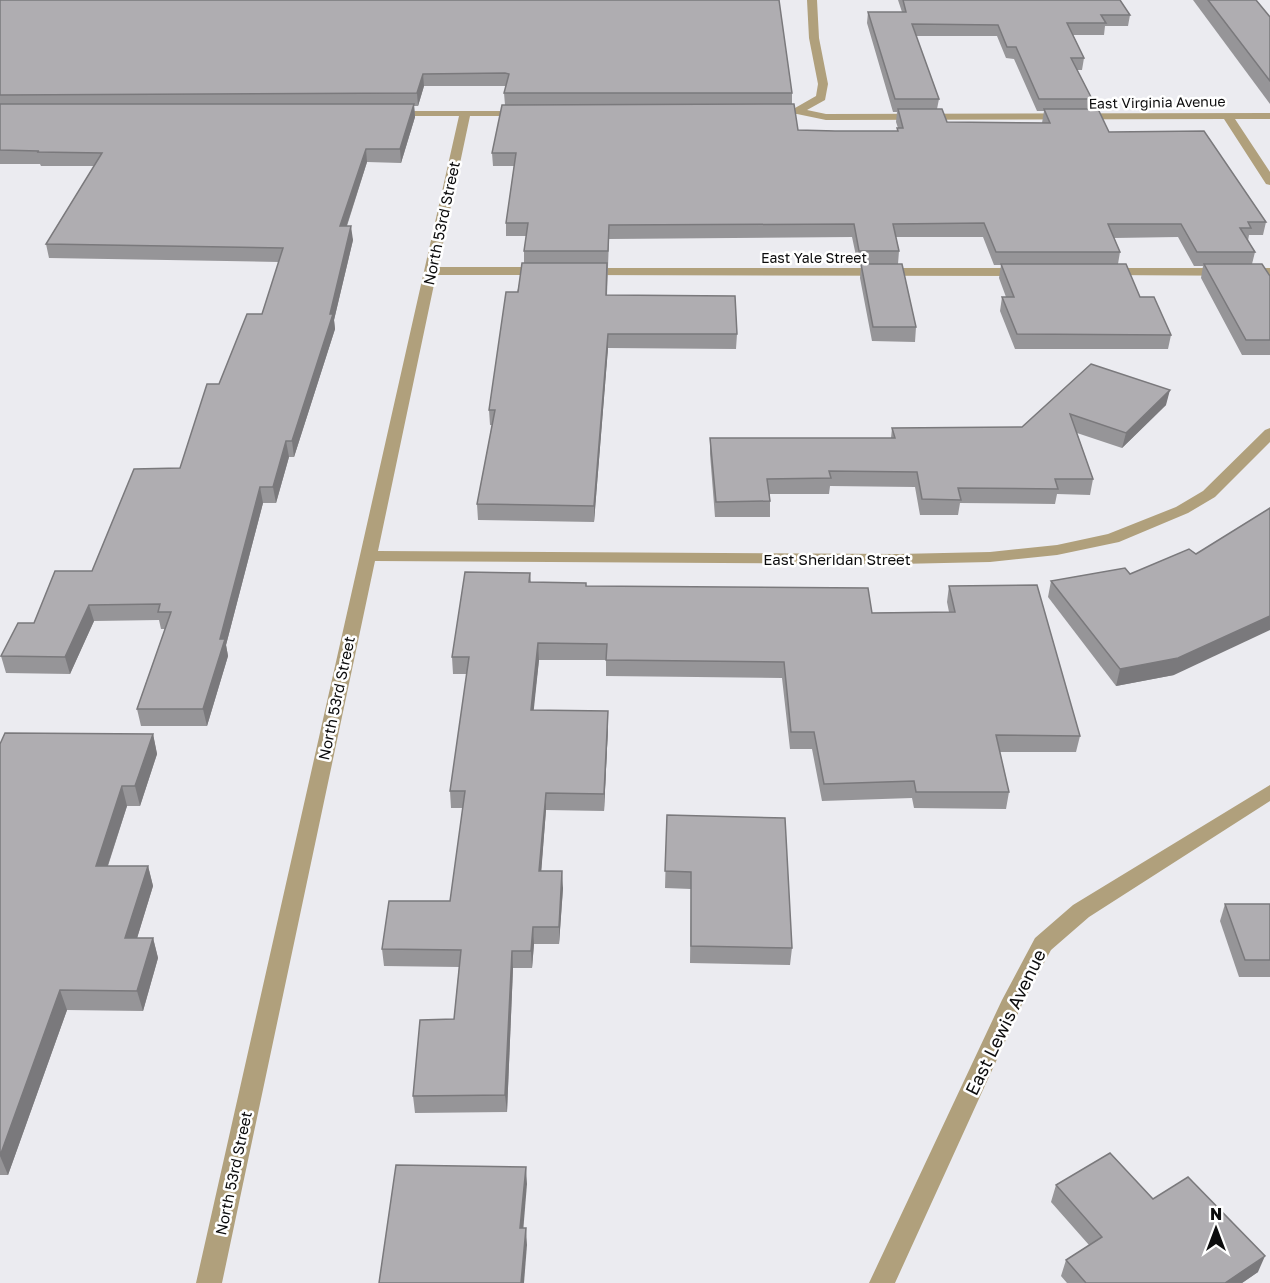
<svg xmlns="http://www.w3.org/2000/svg" width="1270" height="1283" font-family="'Golos Text',sans-serif">
<style>
.lines{fill:none;stroke-linecap:round;stroke-linejoin:round}
.minor{fill:#b0a07c;fill-rule:evenodd}
.wall{fill:#969598;fill-rule:evenodd}
.shaded-wall{fill:#7a797c}
.building{fill:#afadb1;stroke:#7a797c;stroke-width:1.5}
.labels{text-anchor:middle;dominant-baseline:central;stroke-width:5;stroke-linejoin:round;paint-order:stroke}
.far-street-label{font-size:14px;fill:#0c0c0d;stroke:#fff}
.street-label{font-size:15px;fill:#0c0c0d;stroke:#fff}
.near-street-label{font-size:18px;fill:#0c0c0d;stroke:#fff}
</style>
<rect width="100%" height="100%" fill="#ebebf0"/>
<g class="lines">
<g class="minor">
<polygon points="807,0 817,0 819,38 828,84 825,100 807,110 826,114 1270,113 1270,119 1235,119 1270,172 1270,185 1266,184 1224,119 826,120 797,114 766,113 766,109 795,108 816,96 818,84 809,38"/>
<polygon points="388,111 527,111 529,113 523,116 470,116 438,267 546,267 553,271 546,275 436,275 378,551 898,554 990,552 1057,545 1108,534 1176,507 1203,491 1265,430 1270,428 1270,442 1215,497 1188,513 1119,542 1057,555 990,562 898,564 375,561 222,1283 196,1283 459,116 392,116 386,113"/>
<polygon points="582,268 1023,268 1030,272 1023,276 577,275 577,269"/>
<polygon points="1107,268 1270,268 1270,276 1102,275 1102,269"/>
<polygon points="1270,785 1270,801 1089,917 1051,950 1024,1000 895,1283 869,1283 1002,1000 1035,938 1073,905"/>
</g>
</g>
<g class="wall">
<path d="M0 0 792 93V104L798 130 835 131H897L898 128 896 122 897 112H893L867 23 868 12H902L898 0H1120L1130 15 1128 26H1105L1104 35H1073L1084 58 1082 70H1077L1092 99 1090 109 1109 132 1266 222 1263 235H1249L1248 241 1255 252 1252 264 1270 276V355H1242L1201 278 1203 266H1194L1178 237 1114 238 1120 252 1118 264 1140 297 1171 335 1168 349H1015L1000 311 1002 297H1006L999 278 1001 265H994L983 237H896L899 251 898 264 916 327 915 342 872 341 860 278 861 265H858L852 237 609 239 607 295 737 334 736 349 608 348 594 522 478 520 477 504 492 425H490L489 410 524 263V251L526 236H506V223L514 166H493L492 153 505 105 504 93 506 86H424L418 106H414L415 117 401 163 367 162 347 226 353 240 334 320 335 329 294 457H289L276 503H263L226 645 228 656 207 726H141L137 709 165 629H161L159 620 94 621 70 674 6 673 1 656 34 623 92 571 180 468 219 384 262 314 279 262 49 258 46 244 94 166H41L40 164H0ZM916 36H997L1006 58 1014 59 1037 111H1044L1042 123 947 122 937 109 939 99Z"/>
<polygon points="1193,0 1256,0 1270,17 1270,104"/>
<polygon points="1091,364 1166,405 1122,448 1077,433 1093,479 1090,495 1057,494 1055,504 960,503 958,515 920,515 915,487 830,486 829,494 770,494 770,517 715,517 710,454 710,438 891,438 892,428 1022,427"/>
<polygon points="530,573 531,582 586,586 872,613 949,612 947,602 949,586 1080,736 1076,752 1000,752 1009,792 1006,809 914,808 912,798 822,801 812,749 790,749 782,678 606,676 606,660 539,660 533,710 608,728 604,811 546,810 541,871 563,888 559,944 534,944 532,968 513,968 507,1112 415,1113 413,1096 454,1019 459,967 384,966 382,949 450,901 463,808 451,808 450,791 467,674 453,674 452,657"/>
<polygon points="1051,581 1174,675 1116,686 1048,597"/>
<polygon points="153,734 157,754 140,806 127,806 108,866 148,866 153,886 137,938 153,938 158,958 143,1011 67,1010 8,1175 0,1175 0,744"/>
<polygon points="667,815 792,948 790,965 690,963 691,889 665,888"/>
<polygon points="1225,904 1270,904 1270,977 1239,977 1220,921"/>
<polygon points="1056,1185 1153,1199 1258,1272 1242,1283 1067,1283 1061,1276 1066,1260 1089,1245 1051,1202"/>
</g>
<g class="shaded-wall">
<polygon points="423,74 424,86 418,106 417,93"/>
<polygon points="414,104 415,117 401,163 400,149"/>
<polygon points="366,149 367,162 342,240 340,226"/>
<polygon points="351,226 353,240 334,320 335,329 294,457 292,441 330,314"/>
<polygon points="608,334 608,348 594,522 594,506"/>
<polygon points="1170,390 1166,405 1122,448 1126,433"/>
<polygon points="286,441 289,457 276,503 273,487"/>
<polygon points="260,487 263,503 226,645 228,656 207,726 203,709 220,639"/>
<polygon points="89,605 94,621 70,674 65,657"/>
<polygon points="1270,616 1270,630 1174,675 1116,686 1120,669"/>
<polygon points="538,643 539,660 532,727 531,710"/>
<polygon points="608,711 608,728 604,811 604,794"/>
<polygon points="153,734 157,754 140,806 135,786"/>
<polygon points="122,786 127,806 101,886 96,866"/>
<polygon points="546,793 546,810 540,888 539,871"/>
<polygon points="148,866 153,886 131,958 125,938"/>
<polygon points="562,871 563,888 559,944 559,927"/>
<polygon points="533,927 534,944 532,968 531,951"/>
<polygon points="153,938 158,958 143,1011 137,991"/>
<polygon points="512,951 513,968 507,1112 505,1095"/>
<polygon points="60,990 67,1010 8,1175 0,1156"/>
<polygon points="526,1167 527,1184 522,1245 520,1228"/>
<polygon points="526,1228 527,1245 524,1283 521,1283"/>
<polygon points="1265,1256 1258,1272 1242,1283 1225,1283"/>
</g>
<g class="building">
<polygon points="0,0 779,0 792,93 504,93 509,74 505,73 423,74 417,93 0,95"/>
<polygon points="903,0 1120,0 1130,15 1101,15 1106,23 1067,23 1084,58 1071,58 1092,99 1039,99 1016,47 1007,47 998,25 912,24 939,99 895,99 868,12 906,12"/>
<polygon points="1208,0 1256,0 1270,17 1270,81"/>
<polygon points="0,104 414,104 400,149 366,149 340,226 351,226 330,314 333,314 292,441 286,441 273,487 260,487 220,639 225,639 203,709 137,709 171,612 158,612 160,604 89,605 65,657 1,656 18,623 34,623 55,571 92,571 134,469 180,468 207,384 219,384 247,314 262,314 283,248 46,244 102,153 37,152 39,151 0,150"/>
<polygon points="794,104 798,130 835,131 898,131 897,128 903,128 898,109 942,109 947,122 1050,123 1044,109 1098,109 1109,132 1204,131 1266,222 1248,222 1251,228 1240,228 1255,252 1197,252 1181,224 1108,224 1120,252 996,252 984,223 893,224 899,251 859,251 854,224 609,225 608,251 524,251 528,223 506,223 516,153 492,153 502,105"/>
<polygon points="522,263 607,263 606,295 735,296 737,334 608,334 594,506 477,504 495,410 489,410 506,292 518,292"/>
<polygon points="861,264 902,264 916,327 873,327"/>
<polygon points="1001,264 1126,264 1140,297 1154,297 1171,335 1017,334 1002,297 1014,297"/>
<polygon points="1204,264 1262,264 1270,276 1270,340 1246,340"/>
<polygon points="1091,364 1170,390 1126,433 1070,414 1093,479 1055,479 1058,489 958,488 961,500 922,499 917,472 829,471 831,478 767,479 770,501 716,502 710,438 895,438 892,428 1022,427"/>
<polygon points="1270,508 1270,616 1178,658 1120,669 1051,581 1125,568 1130,574 1189,549 1196,554"/>
<polygon points="465,572 530,573 529,582 586,583 586,586 868,588 872,613 955,612 949,586 1037,585 1080,736 996,735 1009,792 916,792 914,781 824,784 814,732 791,732 784,662 606,660 607,644 538,643 531,710 608,711 604,794 546,793 539,871 562,871 559,927 533,927 531,951 512,951 505,1095 413,1096 420,1020 454,1019 461,950 382,949 389,901 450,901 465,791 450,791 469,657 452,657"/>
<polygon points="5,733 153,734 135,786 122,786 96,866 148,866 125,938 153,938 137,991 60,990 0,1156 0,744"/>
<polygon points="667,815 785,818 792,948 691,946 691,872 665,871"/>
<polygon points="1225,904 1270,904 1270,960 1245,960"/>
<polygon points="1110,1153 1153,1199 1188,1177 1265,1256 1225,1283 1086,1283 1066,1260 1102,1237 1056,1185"/>
<polygon points="396,1165 526,1167 520,1228 526,1228 521,1283 379,1283"/>
</g>
<g class="labels">
<g class="far-street-label">
<text transform="translate(1157 102) rotate(-1)">East Virginia Avenue</text>
<text x="814" y="257">East Yale Street</text>
</g>
<g class="street-label">
<text transform="translate(441 223) rotate(-78)">North 53rd Street</text>
<text x="837" y="559">East Sheridan Street</text>
<text transform="translate(336 698) rotate(-78)">North 53rd Street</text>
<text transform="translate(233 1173) rotate(-78)">North 53rd Street</text>
</g>
<g class="near-street-label">
<text transform="translate(1005 1022) rotate(-64)">East Lewis Avenue</text>
</g>
</g>
<g transform="translate(1216 1229)" stroke="#ffffff" stroke-width="4.5" paint-order="stroke">
<path d="M0-4.5L10 22L0 15L-10 22Z" fill="#0c0c0d"/>
<text y="-9" font-size="16" font-weight="bold" text-anchor="middle" fill="#0c0c0d">N</text>
</g>
</svg>
